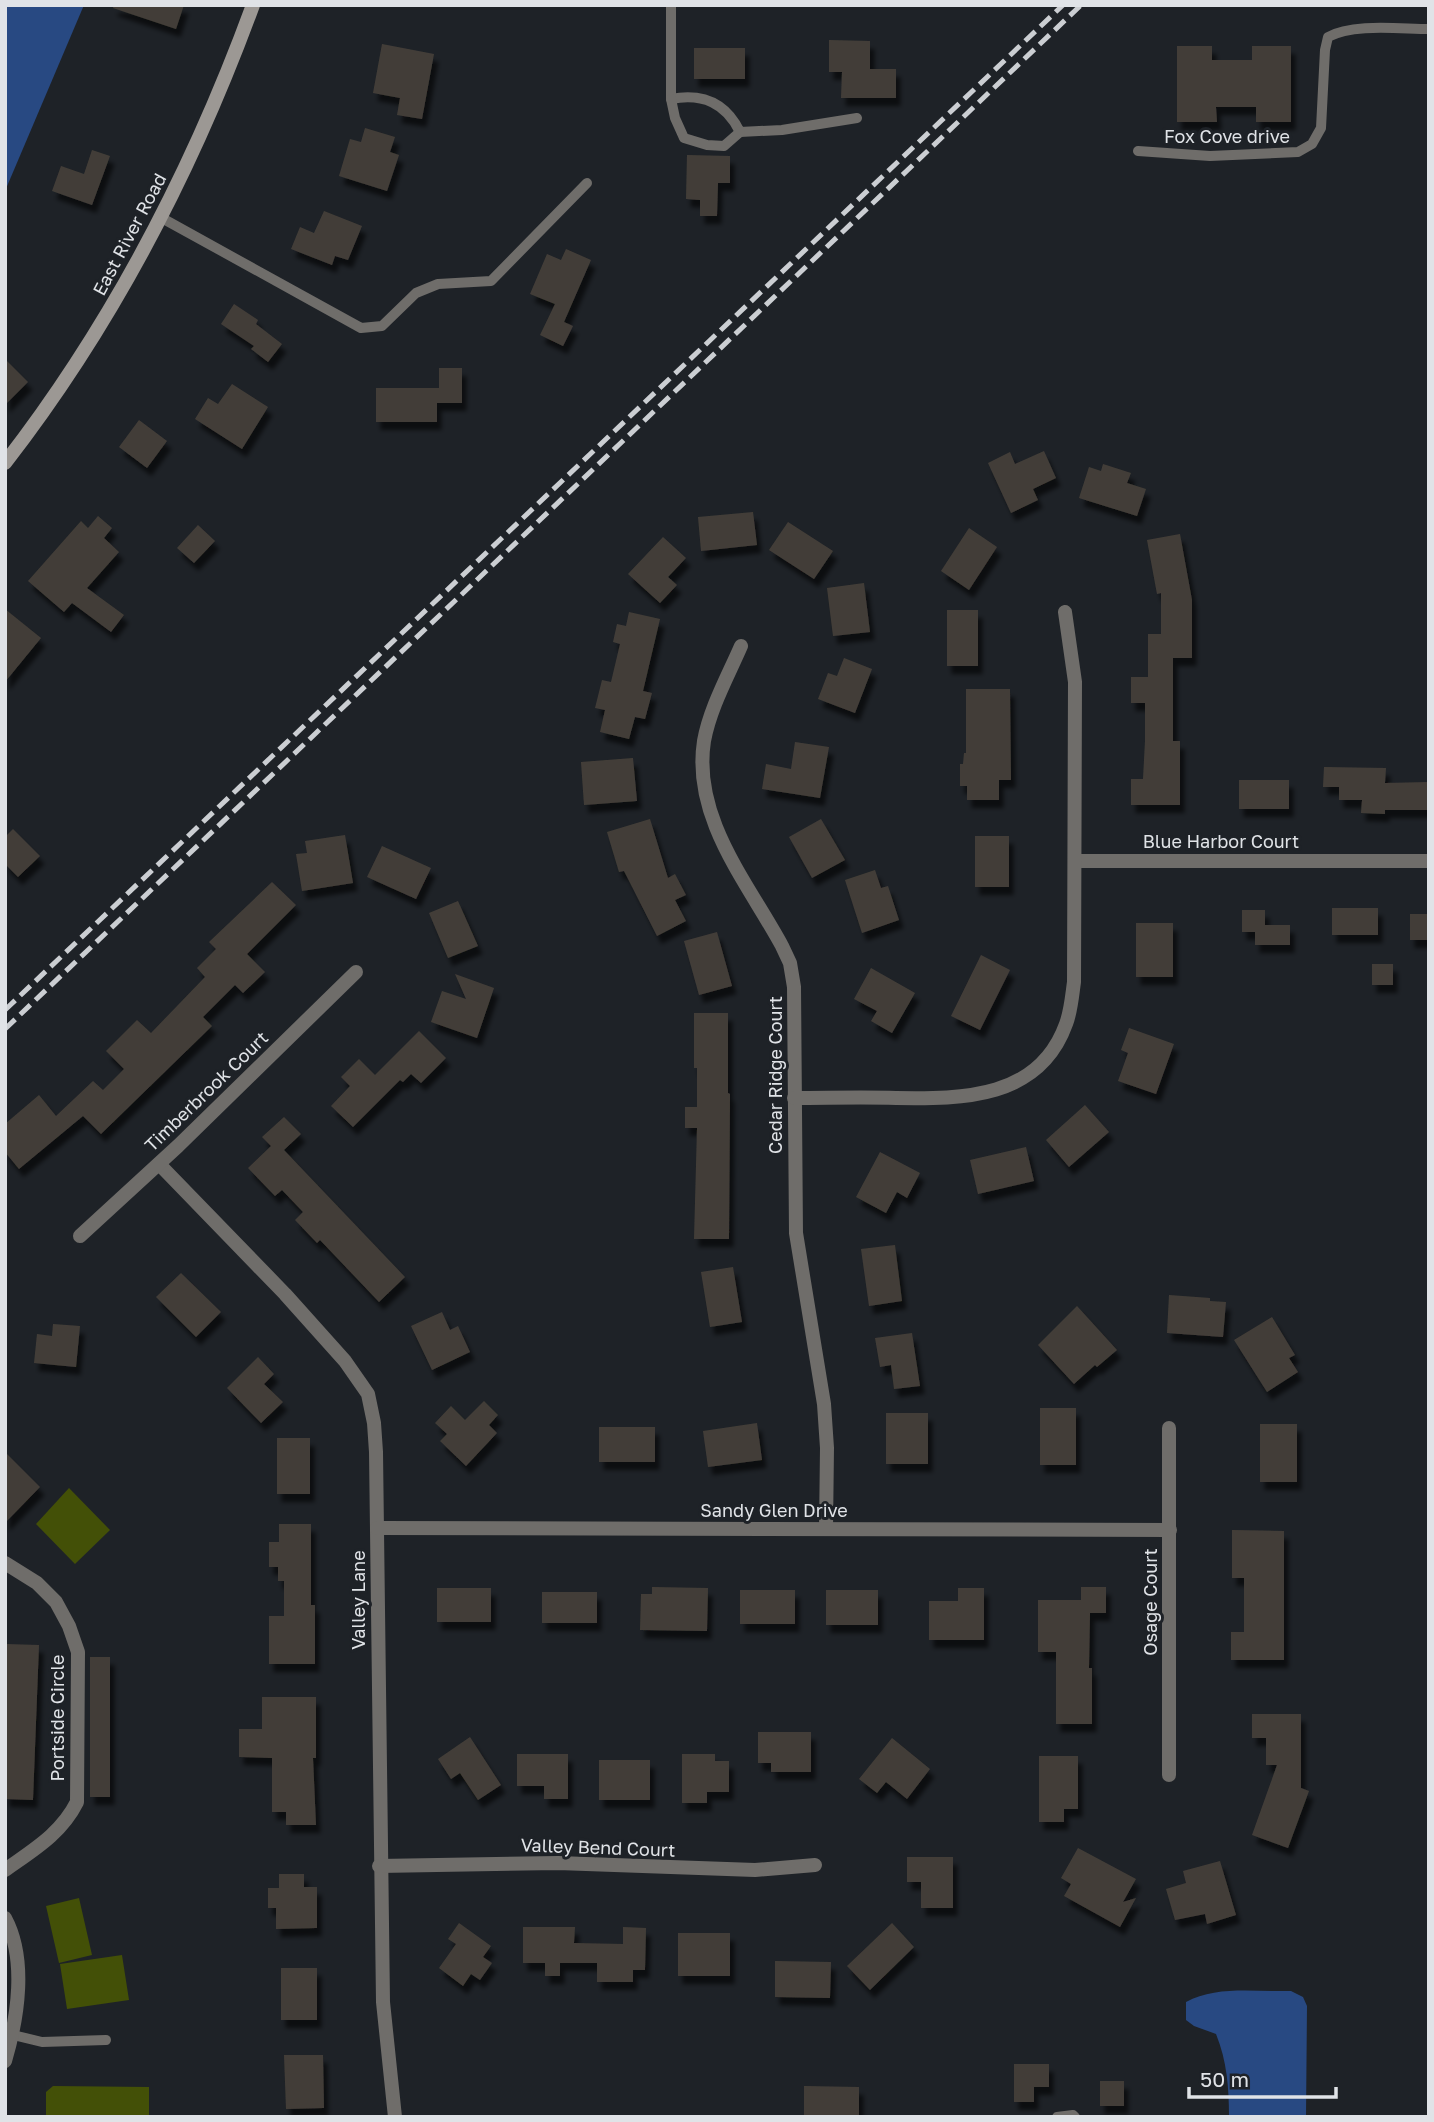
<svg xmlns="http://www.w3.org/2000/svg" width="1434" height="2122" font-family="'Golos Text',sans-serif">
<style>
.green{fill:#435007}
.water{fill:#284982}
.building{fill:#433e38;filter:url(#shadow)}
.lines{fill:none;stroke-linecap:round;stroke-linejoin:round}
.lane{stroke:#6f6d6a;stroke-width:10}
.street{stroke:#6f6d6a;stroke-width:14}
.secondary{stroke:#9c9894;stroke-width:14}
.rail{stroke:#cbced2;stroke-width:5;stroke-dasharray:14 7;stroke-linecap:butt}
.labels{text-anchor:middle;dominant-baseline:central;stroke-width:6;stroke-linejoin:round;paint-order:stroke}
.street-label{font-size:18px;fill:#e0e3e7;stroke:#1e2227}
</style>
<defs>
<filter id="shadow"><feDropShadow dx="4.5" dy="8" stdDeviation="2" flood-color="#0009"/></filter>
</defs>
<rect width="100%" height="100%" fill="#1e2227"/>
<g class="green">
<polygon points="69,1488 110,1530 75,1564 36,1524"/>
<polygon points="79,1898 92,1955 59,1963 46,1906"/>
<polygon points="122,1955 129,2000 67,2009 60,1964"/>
<polygon points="53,2086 149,2087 149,2117 46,2117 46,2092"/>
</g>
<g class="water">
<polygon points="5,5 84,5 5,191"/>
<path d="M1291 1991 1303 1997 1307 2006 1306 2117H1229C1229 2088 1227 2061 1216 2034L1194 2026 1186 2020V2002C1216 1985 1257 1992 1291 1991Z"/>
</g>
<g class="building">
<polygon points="114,5 184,5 176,29 113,8"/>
<polygon points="829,40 870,41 870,69 896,69 896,98 841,98 842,72 829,72"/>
<polygon points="382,44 434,54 422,119 397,115 400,98 373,93"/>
<polygon points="1177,46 1212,46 1212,60 1252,60 1252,46 1291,46 1291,122 1256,122 1256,107 1216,107 1217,122 1177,122"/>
<rect x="694" y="48" width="51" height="31"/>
<polygon points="365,128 395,137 390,152 399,155 387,191 339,176 350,139 361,142"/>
<polygon points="92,150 110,156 92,205 52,191 61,166 84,174"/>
<polygon points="687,155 730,156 730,183 718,183 717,216 700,216 700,200 686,199"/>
<polygon points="324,211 362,226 348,260 335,256 332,265 291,249 300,227 314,233"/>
<polygon points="566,249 591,260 564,322 573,326 563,346 540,335 555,304 530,294 547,254 561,260"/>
<polygon points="234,304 258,320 256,324 282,344 268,362 251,349 254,346 221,324"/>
<polygon points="5,359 28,382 5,405"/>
<polygon points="439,368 462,368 462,403 437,403 437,422 376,422 376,388 439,388"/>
<polygon points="232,384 268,407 242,449 195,419 208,398 218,404"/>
<polygon points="139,420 167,441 147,468 119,447"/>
<polygon points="1044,451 1056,478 1033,489 1038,500 1011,513 988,463 1010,452 1015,464"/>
<polygon points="1103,464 1131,473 1127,483 1146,489 1137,516 1079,498 1089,467 1101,471"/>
<polygon points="753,512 757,545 701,551 698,517"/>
<polygon points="98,516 112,528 104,538 119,552 87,588 124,615 111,632 72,603 64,612 28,581 81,521 88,528"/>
<polygon points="788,522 833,551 814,579 769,550"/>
<polygon points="198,525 215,541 194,563 177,548"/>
<polygon points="969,528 997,547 969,590 941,571"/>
<polygon points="1180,534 1192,600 1192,658 1173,658 1173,741 1180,741 1180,805 1131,805 1131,779 1143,779 1145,741 1145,703 1131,703 1131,677 1148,677 1148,634 1161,634 1161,593 1157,594 1147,540"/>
<polygon points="663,537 686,558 668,577 677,585 660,603 628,574"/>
<polygon points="864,583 870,632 833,636 827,588"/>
<polygon points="5,609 41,638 5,682"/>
<rect x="947" y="610" width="31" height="56"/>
<polygon points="629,612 660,619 643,691 652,693 645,719 635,717 629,739 600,732 605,710 595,708 602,680 611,682 620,644 613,642 617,624 626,626"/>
<polygon points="844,658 872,669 855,713 818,699 828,673 837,676"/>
<polygon points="966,689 1010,689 1011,780 999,780 999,800 967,800 967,786 960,786 960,764 963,764 964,753 966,753"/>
<polygon points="795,742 829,747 820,798 762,789 766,764 791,769"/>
<polygon points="633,758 637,801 584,805 581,762"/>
<polygon points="1324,767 1386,768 1385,783 1429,782 1429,810 1385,810 1385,814 1361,813 1362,800 1339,800 1339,787 1323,787"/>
<rect x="1239" y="780" width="50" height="29"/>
<polygon points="650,819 668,878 675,874 686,895 675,900 686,921 657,936 624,871 619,872 607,832"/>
<polygon points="821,819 845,860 812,878 789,837"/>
<polygon points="13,829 40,856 18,877 5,864 5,837"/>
<polygon points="345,835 353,883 302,891 296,854 307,853 305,841"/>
<rect x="975" y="836" width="34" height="51"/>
<polygon points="382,846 431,868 416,899 367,877"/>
<polygon points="875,870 881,888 888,886 899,920 862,933 845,880"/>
<polygon points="272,882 296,905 247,954 265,972 243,993 235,985 203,1017 212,1026 101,1134 83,1116 19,1169 5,1152 5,1124 39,1095 56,1116 93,1081 103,1090 124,1069 106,1051 137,1020 151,1033 205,977 197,968 216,949 209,942"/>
<polygon points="458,901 478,946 448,958 429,913"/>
<rect x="1332" y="908" width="46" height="27"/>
<polygon points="1242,910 1265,910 1265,925 1290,925 1290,945 1255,945 1255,932 1242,932"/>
<rect x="1410" y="914" width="19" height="26"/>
<rect x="1136" y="923" width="37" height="54"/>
<polygon points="717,932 732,986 699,995 684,941"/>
<polygon points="981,955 1010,970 980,1030 951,1016"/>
<rect x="1372" y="964" width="21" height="21"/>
<polygon points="871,968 915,993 892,1033 871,1021 877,1011 854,999"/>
<polygon points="455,974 494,988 477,1038 431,1022 442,991 466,999"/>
<polygon points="694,1013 728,1013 728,1093 730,1094 729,1239 694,1239 697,1128 685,1128 685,1107 697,1107 697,1068 694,1068"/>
<polygon points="1129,1028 1174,1044 1156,1094 1118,1081 1128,1053 1121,1050"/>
<polygon points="419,1031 446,1058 421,1083 411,1074 403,1082 400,1080 353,1127 331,1106 350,1086 341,1077 359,1059 375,1075"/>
<polygon points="1085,1105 1109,1132 1069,1167 1046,1140"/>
<polygon points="284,1117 301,1134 284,1150 405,1277 379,1302 320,1240 317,1243 295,1220 303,1212 282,1190 275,1196 248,1168 271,1146 262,1137"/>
<polygon points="1026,1147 1034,1181 978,1194 970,1160"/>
<polygon points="880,1152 920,1173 907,1198 897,1192 886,1213 856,1197"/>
<polygon points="895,1245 902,1301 869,1306 861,1249"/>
<polygon points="733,1267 742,1322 710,1327 701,1272"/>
<polygon points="181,1273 221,1312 196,1337 156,1297"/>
<polygon points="1169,1295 1210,1298 1210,1301 1226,1302 1223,1337 1167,1333"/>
<polygon points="1077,1306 1117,1350 1097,1367 1095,1365 1074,1384 1038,1345"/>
<polygon points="442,1312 450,1330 458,1326 470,1352 432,1370 411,1326"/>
<polygon points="1272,1317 1295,1355 1289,1358 1298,1372 1267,1392 1234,1340"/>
<polygon points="53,1324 80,1326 76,1367 34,1363 37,1334 52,1336"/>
<polygon points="912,1333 920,1386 894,1389 891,1365 880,1367 875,1338"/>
<polygon points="258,1357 274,1374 264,1384 283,1402 261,1423 227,1388"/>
<polygon points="484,1401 498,1415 489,1425 497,1433 466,1466 440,1441 447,1434 435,1423 451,1406 465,1420"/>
<rect x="1040" y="1408" width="36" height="57"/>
<rect x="886" y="1413" width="42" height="51"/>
<polygon points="757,1423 762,1460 708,1467 703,1431"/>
<rect x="1260" y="1424" width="37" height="58"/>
<rect x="599" y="1427" width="56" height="35"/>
<rect x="277" y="1438" width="33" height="56"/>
<polygon points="5,1452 40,1487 5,1523"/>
<polygon points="279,1524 311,1524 311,1605 315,1605 315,1664 269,1664 269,1616 284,1616 284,1581 278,1581 278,1567 269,1567 269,1542 279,1542"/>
<polygon points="1232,1530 1284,1531 1284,1660 1231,1660 1231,1632 1244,1632 1244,1578 1232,1578"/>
<polygon points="652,1587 708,1588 707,1631 640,1630 641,1594 652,1594"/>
<polygon points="1081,1587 1106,1587 1106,1613 1090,1613 1089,1668 1092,1668 1092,1724 1056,1724 1056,1652 1038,1652 1038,1600 1081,1600"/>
<rect x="437" y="1588" width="54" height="34"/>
<polygon points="958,1588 984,1588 984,1640 929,1640 929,1601 958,1601"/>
<rect x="740" y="1590" width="55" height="34"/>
<rect x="826" y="1590" width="52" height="35"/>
<rect x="542" y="1592" width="55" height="31"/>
<polygon points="5,1644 39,1645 33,1800 5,1799"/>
<rect x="90" y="1657" width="20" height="140"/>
<polygon points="262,1697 316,1697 316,1758 313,1758 316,1825 286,1825 286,1812 272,1812 272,1758 239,1757 239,1729 262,1729"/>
<polygon points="1252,1714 1301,1714 1301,1788 1309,1791 1288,1848 1252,1835 1277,1765 1266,1765 1266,1738 1252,1738"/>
<polygon points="758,1732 811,1732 811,1772 771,1772 771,1763 758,1763"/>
<polygon points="470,1737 501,1785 478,1800 460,1773 451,1779 438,1759"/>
<polygon points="892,1738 930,1769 907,1799 886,1782 877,1793 859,1779"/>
<polygon points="517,1754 568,1754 568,1799 544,1799 544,1786 517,1786"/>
<polygon points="682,1754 715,1754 715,1761 729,1761 729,1792 707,1792 707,1803 682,1803"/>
<polygon points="1039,1756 1078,1756 1078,1809 1064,1809 1064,1822 1039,1822"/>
<rect x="599" y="1760" width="51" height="40"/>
<polygon points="1078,1848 1136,1879 1123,1902 1136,1898 1120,1927 1064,1896 1071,1884 1061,1878"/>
<polygon points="907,1857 953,1857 953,1908 921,1908 921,1882 907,1882"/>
<polygon points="1220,1861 1236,1915 1207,1924 1205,1914 1175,1920 1166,1889 1186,1883 1183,1871"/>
<polygon points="279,1874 304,1874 304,1887 317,1887 317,1928 276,1929 276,1908 268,1908 268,1888 279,1888"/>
<polygon points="459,1923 491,1946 483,1957 492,1963 480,1980 471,1974 463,1986 439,1968 456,1944 448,1939"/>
<polygon points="892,1923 914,1947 870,1990 847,1966"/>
<polygon points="523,1927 575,1927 574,1943 623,1944 623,1927 646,1928 645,1970 633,1970 633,1982 597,1982 597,1963 560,1963 560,1976 545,1976 545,1963 523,1963"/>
<rect x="678" y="1933" width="52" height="43"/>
<polygon points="775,1961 831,1962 830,1998 775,1997"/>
<rect x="281" y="1968" width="36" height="52"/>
<polygon points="284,2055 323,2055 324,2108 286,2109"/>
<polygon points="1014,2064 1049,2064 1049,2087 1034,2087 1034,2102 1014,2102"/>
<rect x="1100" y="2081" width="24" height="25"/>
<polygon points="804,2086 859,2087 859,2117 804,2117"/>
</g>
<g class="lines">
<g class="lane">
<path d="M671 5V99C703 93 726 103 740 132L782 130 857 118"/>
<polyline points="671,99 675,118 684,138 707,145 724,146 740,132"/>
<path d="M1138 151 1210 156 1298 152 1312 144 1321 128 1325 50 1328 37C1353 23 1400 29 1429 29"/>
<polyline points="160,217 361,328 382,326 416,293 438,284 491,281 587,183"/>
<polyline points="13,2035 42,2042 106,2040"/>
<polyline points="1057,2117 1073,2115 1075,2117"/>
</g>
<g class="street">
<path d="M741 646C728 676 710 708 704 741 692 818 748 883 782 946L790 963 794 987 796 1233 824 1404 827 1448 826 1529"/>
<polyline points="1075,861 1429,861"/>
<path d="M794 1098C828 1098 862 1097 896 1098 963 1099 1039 1099 1066 1024 1071 1011 1072 996 1074 982L1075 682 1065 612"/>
<polyline points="159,1164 285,1294 345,1361 368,1394 374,1423 376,1452 383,2002 395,2117"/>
<polyline points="80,1236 178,1146 356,972"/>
<polyline points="377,1528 1170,1530"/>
<path d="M5 1563 37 1583 56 1602 69 1626 78 1652 77 1802C61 1834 33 1850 5 1870"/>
<polyline points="1169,1775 1169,1428"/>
<polyline points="379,1866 558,1863 755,1870 815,1865"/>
<path d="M5 1918C27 1959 18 2017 5 2061"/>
</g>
<path class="secondary" d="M5 463C112 325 193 169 253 5"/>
<g class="rail">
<polyline points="5,1010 1063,5"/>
<polyline points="5,1029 1081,5"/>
</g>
</g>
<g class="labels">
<g class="street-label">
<text x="1227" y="136">Fox Cove drive</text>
<text transform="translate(129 234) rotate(-62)">East River Road</text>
<text x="1221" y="841">Blue Harbor Court</text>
<text transform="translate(775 1075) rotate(-90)">Cedar Ridge Court</text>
<text transform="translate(206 1091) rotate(-44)">Timberbrook Court</text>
<text x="774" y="1510">Sandy Glen Drive</text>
<text transform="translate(358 1600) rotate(-90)">Valley Lane</text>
<text transform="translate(1150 1602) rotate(-90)">Osage Court</text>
<text transform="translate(57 1718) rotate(-90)">Portside Circle</text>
<text transform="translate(598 1847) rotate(2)">Valley Bend Court</text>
</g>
</g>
<rect width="1434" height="2122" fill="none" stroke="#e0e3e7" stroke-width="14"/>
<path d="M1189 2087v10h147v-10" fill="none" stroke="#e0e3e7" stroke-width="3.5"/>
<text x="1200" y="2087" font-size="21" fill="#e0e3e7" stroke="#1e2227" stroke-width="5" paint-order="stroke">50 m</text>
</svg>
